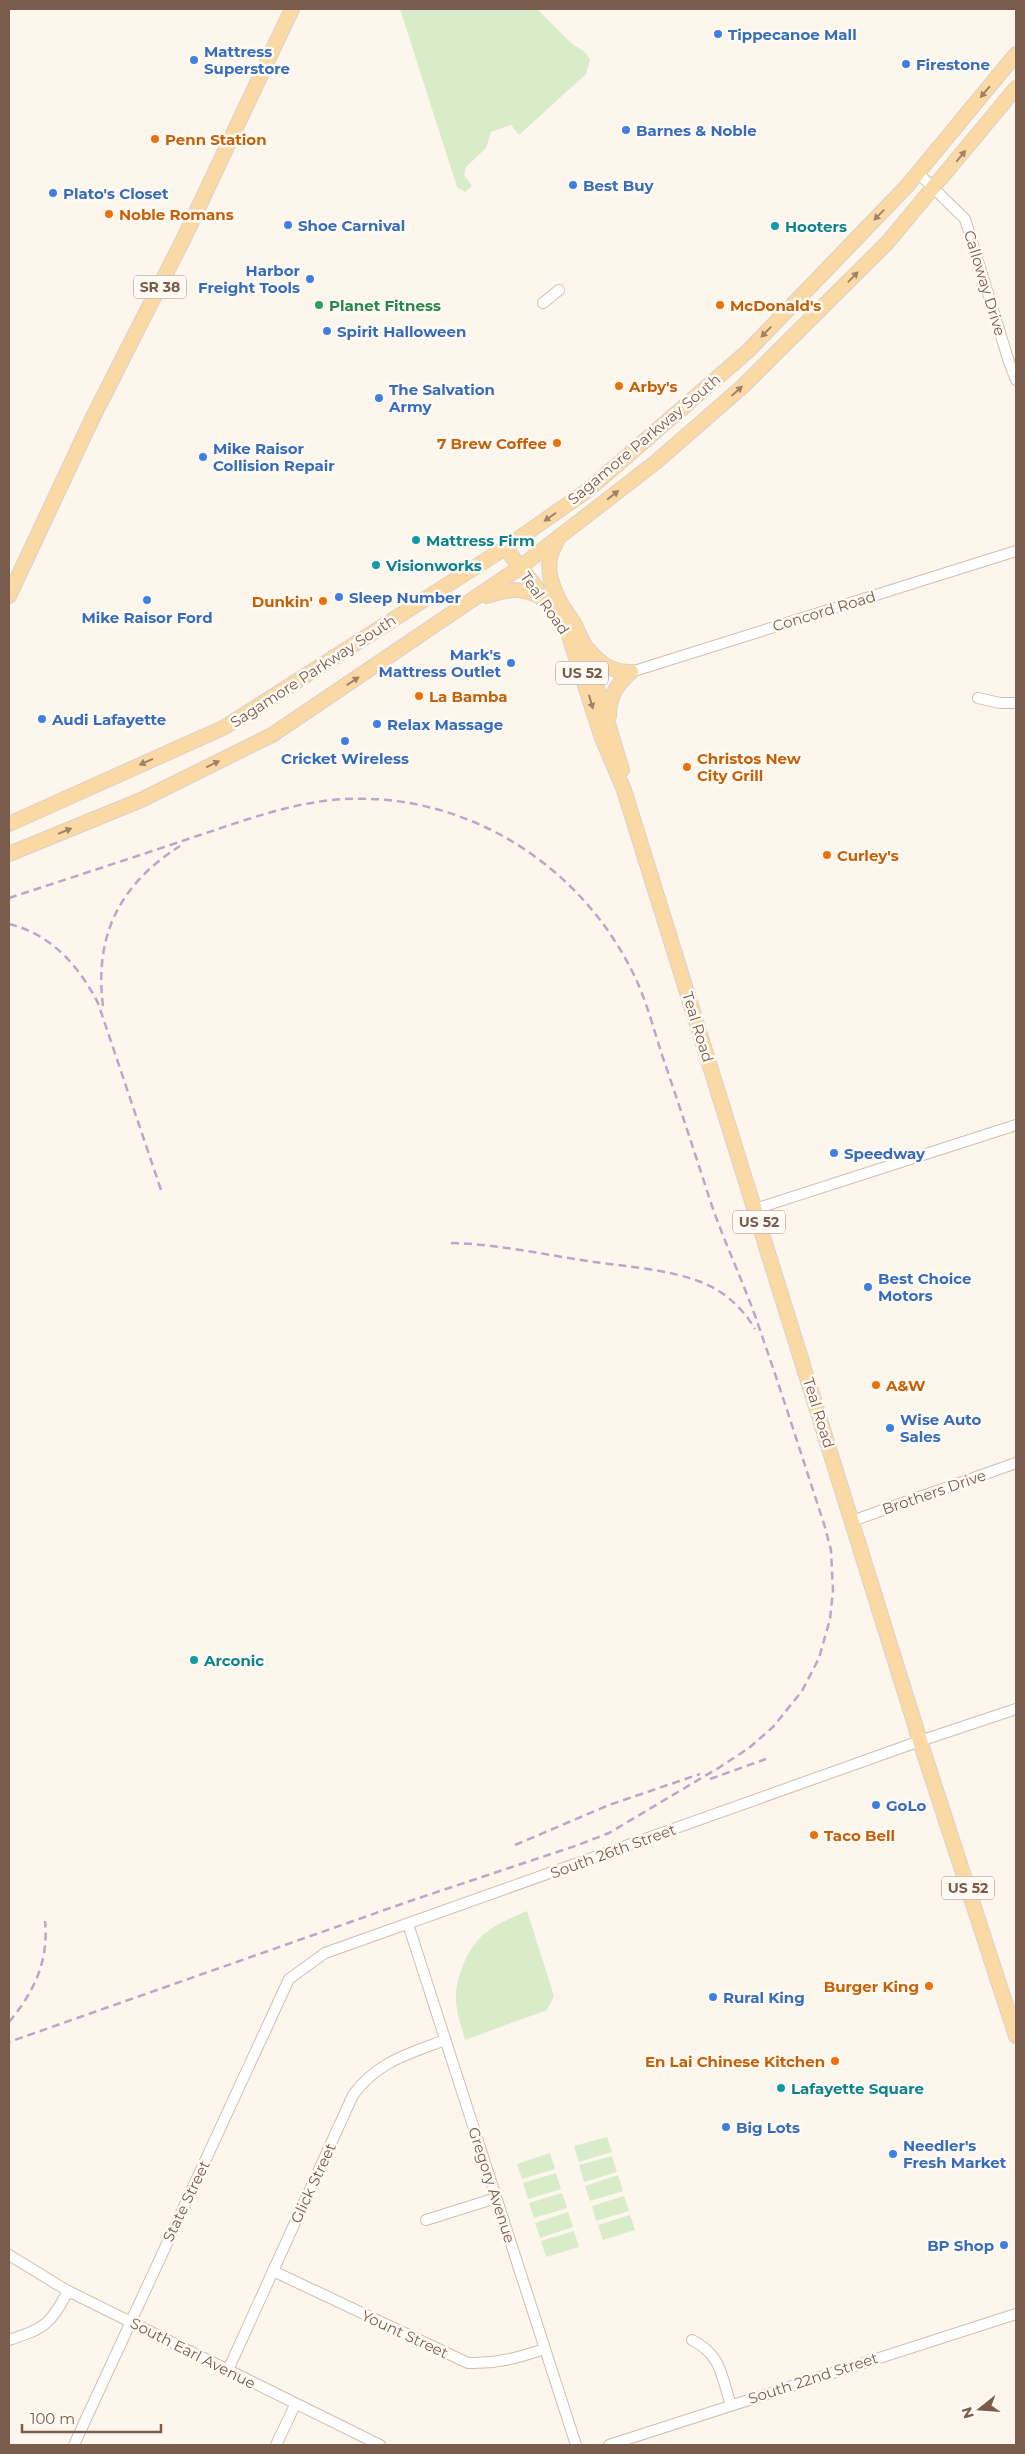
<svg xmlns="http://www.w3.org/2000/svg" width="1025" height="2454" font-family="Montserrat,sans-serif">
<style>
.green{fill:#d8ecc9}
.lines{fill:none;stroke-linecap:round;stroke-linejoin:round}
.minor-casing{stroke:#d1beb0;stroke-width:12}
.major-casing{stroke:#dad1cd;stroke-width:16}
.minor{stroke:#fff;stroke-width:10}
.major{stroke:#fbd9a5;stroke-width:14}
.rail{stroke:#b9a8c9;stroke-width:2.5;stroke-dasharray:8 5;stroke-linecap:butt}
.oneway{fill:#a18267}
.shop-dot{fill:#3f7fe0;stroke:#fffaf3;stroke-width:2}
.food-dot{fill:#e8710a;stroke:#fffaf3;stroke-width:2}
.culture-dot{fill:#0f9aa8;stroke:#fffaf3;stroke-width:2}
.leisure-dot{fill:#2e9e5b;stroke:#fffaf3;stroke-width:2}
.labels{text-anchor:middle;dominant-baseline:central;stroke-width:5;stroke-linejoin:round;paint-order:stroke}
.shield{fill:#fffaf3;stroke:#a28b7f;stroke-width:1}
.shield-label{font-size:14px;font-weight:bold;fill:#7a5c4d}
.shop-label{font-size:15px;font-weight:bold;fill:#366cbe;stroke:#fffaf3;text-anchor:start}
.food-label{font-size:15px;font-weight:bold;fill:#c56008;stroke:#fffaf3;text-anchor:start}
.culture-label{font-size:15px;font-weight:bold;fill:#0d838f;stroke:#fffaf3;text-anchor:start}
.street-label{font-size:15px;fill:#7a5c4d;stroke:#fffaf3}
.leisure-label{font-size:15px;font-weight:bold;fill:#27864d;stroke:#fffaf3;text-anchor:start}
</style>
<rect width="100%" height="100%" fill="#fdf6ec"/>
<g class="green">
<polygon points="400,9 537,9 571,43 585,52 590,60 586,74 519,135 511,125 491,132 486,148 466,167 464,175 472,186 465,192 457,187"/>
<path d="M527 1911 554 1996 547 2010 465 2040C462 2028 457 2015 456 2002 455 1990 458 1979 462 1968 475 1933 494 1925 527 1911Z"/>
<polygon points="607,2137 612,2152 579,2162 574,2146"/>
<polygon points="550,2153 555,2169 522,2179 517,2164"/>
<polygon points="612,2156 617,2172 584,2182 579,2165"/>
<polygon points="556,2173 561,2189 528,2199 523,2183"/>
<polygon points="618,2175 623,2191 590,2201 585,2186"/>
<polygon points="562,2193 567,2208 534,2218 529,2203"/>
<polygon points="624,2196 629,2211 596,2221 592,2206"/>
<polygon points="568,2212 573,2227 540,2238 535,2223"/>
<polygon points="630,2215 635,2230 603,2240 598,2225"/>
<polygon points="574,2231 579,2247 546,2257 541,2241"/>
</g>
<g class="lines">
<defs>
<g id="minor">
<polyline points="918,173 965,219 1009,362 1016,380"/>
<polyline points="543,303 559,290"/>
<polyline points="631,672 1016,551"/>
<polyline points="978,698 1000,703 1016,703"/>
<polyline points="755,1209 1016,1125"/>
<polyline points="852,1521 1016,1463"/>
<polyline points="408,1924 576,2445"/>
<polyline points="426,2220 496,2198"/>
<polyline points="9,2255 68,2291 380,2445"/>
<path d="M273 2271 468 2363C496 2364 518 2358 544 2349"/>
<path d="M9 2340C45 2328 50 2325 68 2291"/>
<path d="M692 2340C722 2355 721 2376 731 2405"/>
<path d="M228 2370 353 2095C377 2062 408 2054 445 2040"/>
<polyline points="74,2445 289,1979 325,1953 920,1741 1016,1709"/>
<polyline points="276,2445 295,2405"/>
<polyline points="609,2445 1016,2314"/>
</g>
<g id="major">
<path d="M557 541C543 564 550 582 561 604"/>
<polyline points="505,548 552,607 568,633 602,738 624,790 920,1741 1016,2036"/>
<polyline points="9,596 92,419 183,240 292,9"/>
<path d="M487 596C507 589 526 586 544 600"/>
<polyline points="561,604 574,623 584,644 622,770"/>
<path d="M588 649C600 664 612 672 631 672"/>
<path d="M609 716C609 696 617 684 631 672"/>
<polyline points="9,824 225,727 505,548 588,490 748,351 907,186 1016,54"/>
<polyline points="9,854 141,800 272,735 519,568 656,462 741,388 887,243 1016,88"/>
</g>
</defs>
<use href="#minor" class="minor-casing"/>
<use href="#major" class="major-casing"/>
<use href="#minor" class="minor"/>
<use href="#major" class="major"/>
<g class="rail">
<path d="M9 898C70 878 132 858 194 837 243 821 292 802 344 799 464 793 575 861 630 967 645 995 653 1027 663 1058 680 1107 696 1157 712 1206 727 1249 747 1290 761 1333 783 1396 803 1460 824 1524L831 1550 833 1591 830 1619 819 1658 802 1691 773 1727 749 1748 720 1767 609 1833 578 1845 413 1900 9 2042"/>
<path d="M9 924C51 934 79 966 98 1003L161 1190"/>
<path d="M103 1006C94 935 120 884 180 846"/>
<path d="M451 1243C498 1244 546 1255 594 1262 625 1266 669 1270 698 1281 722 1289 742 1307 755 1329"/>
<polyline points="710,1779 766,1759"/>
<polyline points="515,1845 609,1805 700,1774"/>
<path d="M9 2022C34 1992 49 1961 45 1921"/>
</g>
</g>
<defs><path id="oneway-solid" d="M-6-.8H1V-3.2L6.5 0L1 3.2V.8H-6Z" transform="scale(1.25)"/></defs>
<g class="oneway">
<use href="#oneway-solid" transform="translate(985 92) rotate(130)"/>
<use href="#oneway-solid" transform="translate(961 156) rotate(-51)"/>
<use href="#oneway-solid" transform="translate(879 215) rotate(134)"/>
<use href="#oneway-solid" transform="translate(853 277) rotate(-46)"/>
<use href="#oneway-solid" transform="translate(766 332) rotate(134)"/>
<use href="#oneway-solid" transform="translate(737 391) rotate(-42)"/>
<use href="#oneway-solid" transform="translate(613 495) rotate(-38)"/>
<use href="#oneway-solid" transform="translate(550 517) rotate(145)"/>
<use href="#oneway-solid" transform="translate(353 681) rotate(-34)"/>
<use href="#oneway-solid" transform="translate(591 702) rotate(74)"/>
<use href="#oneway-solid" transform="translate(146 762) rotate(156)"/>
<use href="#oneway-solid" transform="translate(213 764) rotate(-26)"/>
<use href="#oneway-solid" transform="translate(65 831) rotate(-22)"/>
</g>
<g class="shop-dot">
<circle cx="718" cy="34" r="5"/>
<circle cx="194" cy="60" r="5"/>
<circle cx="906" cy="64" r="5"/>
<circle cx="626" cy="130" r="5"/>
<circle cx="573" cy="185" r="5"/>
<circle cx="53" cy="193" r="5"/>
<circle cx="288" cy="225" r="5"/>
<circle cx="310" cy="279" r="5"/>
<circle cx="327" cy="331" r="5"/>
<circle cx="379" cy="398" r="5"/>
<circle cx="203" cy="457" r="5"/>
<circle cx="339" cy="597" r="5"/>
<circle cx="147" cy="600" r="5"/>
<circle cx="511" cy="663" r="5"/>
<circle cx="42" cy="719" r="5"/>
<circle cx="377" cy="724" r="5"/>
<circle cx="345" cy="741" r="5"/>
<circle cx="834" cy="1153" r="5"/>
<circle cx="868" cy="1287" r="5"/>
<circle cx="890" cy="1428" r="5"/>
<circle cx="876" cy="1805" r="5"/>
<circle cx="713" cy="1997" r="5"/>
<circle cx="726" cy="2127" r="5"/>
<circle cx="893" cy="2154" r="5"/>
<circle cx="1004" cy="2245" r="5"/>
</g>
<g class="food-dot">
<circle cx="155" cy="139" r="5"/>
<circle cx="109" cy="214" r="5"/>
<circle cx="720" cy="305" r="5"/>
<circle cx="619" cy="386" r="5"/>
<circle cx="557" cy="443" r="5"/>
<circle cx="323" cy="601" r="5"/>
<circle cx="419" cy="696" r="5"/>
<circle cx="687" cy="767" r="5"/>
<circle cx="827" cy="855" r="5"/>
<circle cx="876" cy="1385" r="5"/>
<circle cx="814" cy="1835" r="5"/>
<circle cx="929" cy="1986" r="5"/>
<circle cx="835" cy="2061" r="5"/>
</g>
<g class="culture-dot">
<circle cx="775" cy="226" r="5"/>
<circle cx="416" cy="540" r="5"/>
<circle cx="376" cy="565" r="5"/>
<circle cx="194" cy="1660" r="5"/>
<circle cx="781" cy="2088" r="5"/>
</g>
<circle class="leisure-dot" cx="319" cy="305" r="5"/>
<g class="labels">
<g class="shield">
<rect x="134" y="275.5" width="52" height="23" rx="4"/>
<rect x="556" y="661.5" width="52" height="23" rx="4"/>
<rect x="733" y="1210.5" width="52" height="23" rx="4"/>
<rect x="942" y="1876.5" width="52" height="23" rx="4"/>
</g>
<g class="shield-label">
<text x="160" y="287">SR 38</text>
<text x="582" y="673">US 52</text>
<text x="759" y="1222">US 52</text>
<text x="968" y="1888">US 52</text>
</g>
<g class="shop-label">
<text x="728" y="34">Tippecanoe Mall</text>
<text x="204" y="51">Mattress<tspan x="204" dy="17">Superstore</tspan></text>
<text x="916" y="64">Firestone</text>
<text x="636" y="130">Barnes &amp; Noble</text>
<text x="583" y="185">Best Buy</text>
<text x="63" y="193">Plato's Closet</text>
<text x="298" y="225">Shoe Carnival</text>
<text x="300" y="270" text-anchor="end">Harbor<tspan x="300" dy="17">Freight Tools</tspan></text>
<text x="337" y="331">Spirit Halloween</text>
<text x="389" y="389">The Salvation<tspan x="389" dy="17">Army</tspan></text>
<text x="213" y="448">Mike Raisor<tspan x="213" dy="17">Collision Repair</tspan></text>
<text x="349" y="597">Sleep Number</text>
<text x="147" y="617" text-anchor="middle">Mike Raisor Ford</text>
<text x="501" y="654" text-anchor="end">Mark's<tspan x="501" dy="17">Mattress Outlet</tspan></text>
<text x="52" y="719">Audi Lafayette</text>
<text x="387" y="724">Relax Massage</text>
<text x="345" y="758" text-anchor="middle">Cricket Wireless</text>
<text x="844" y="1153">Speedway</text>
<text x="878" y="1278">Best Choice<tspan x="878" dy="17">Motors</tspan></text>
<text x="900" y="1419">Wise Auto<tspan x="900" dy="17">Sales</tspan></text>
<text x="886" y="1805">GoLo</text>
<text x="723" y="1997">Rural King</text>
<text x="736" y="2127">Big Lots</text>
<text x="903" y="2145">Needler's<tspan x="903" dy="17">Fresh Market</tspan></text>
<text x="994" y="2245" text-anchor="end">BP Shop</text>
</g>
<g class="food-label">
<text x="165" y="139">Penn Station</text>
<text x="119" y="214">Noble Romans</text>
<text x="730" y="305">McDonald's</text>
<text x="629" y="386">Arby's</text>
<text x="547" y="443" text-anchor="end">7 Brew Coffee</text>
<text x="313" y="601" text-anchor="end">Dunkin'</text>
<text x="429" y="696">La Bamba</text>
<text x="697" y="758">Christos New<tspan x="697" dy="17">City Grill</tspan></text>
<text x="837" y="855">Curley's</text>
<text x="886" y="1385">A&amp;W</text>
<text x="824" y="1835">Taco Bell</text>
<text x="919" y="1986" text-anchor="end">Burger King</text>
<text x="825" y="2061" text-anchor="end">En Lai Chinese Kitchen</text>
</g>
<g class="culture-label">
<text x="785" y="226">Hooters</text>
<text x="426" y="540">Mattress Firm</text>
<text x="386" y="565">Visionworks</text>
<text x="204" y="1660">Arconic</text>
<text x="791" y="2088">Lafayette Square</text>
</g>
<g class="street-label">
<text transform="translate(985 283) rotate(73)">Calloway Drive</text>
<text transform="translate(644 439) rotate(-40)">Sagamore Parkway South</text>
<text transform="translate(545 603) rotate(55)">Teal Road</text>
<text transform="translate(824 611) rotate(-17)">Concord Road</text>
<text transform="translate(313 671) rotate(-33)">Sagamore Parkway South</text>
<text transform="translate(698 1027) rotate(73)">Teal Road</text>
<text transform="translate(819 1413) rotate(73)">Teal Road</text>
<text transform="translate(934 1492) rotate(-19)">Brothers Drive</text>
<text transform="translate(613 1851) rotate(-20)">South 26th Street</text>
<text transform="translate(313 2183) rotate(-65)">Glick Street</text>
<text transform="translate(492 2185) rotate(72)">Gregory Avenue</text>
<text transform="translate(186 2201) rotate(-64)">State Street</text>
<text transform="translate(405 2334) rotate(25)">Yount Street</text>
<text transform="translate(193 2353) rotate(27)">South Earl Avenue</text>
<text transform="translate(813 2378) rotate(-18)">South 22nd Street</text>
</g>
<g class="leisure-label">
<text x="329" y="305">Planet Fitness</text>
</g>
</g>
<rect width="1025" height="2454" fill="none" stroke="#7a5c4d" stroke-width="20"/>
<g transform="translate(980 2409) rotate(253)" stroke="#fffaf3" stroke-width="4" paint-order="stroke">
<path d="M0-4L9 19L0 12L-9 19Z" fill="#7a5c4d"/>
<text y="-8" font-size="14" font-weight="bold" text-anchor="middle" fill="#7a5c4d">N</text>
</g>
<path d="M22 2424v8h139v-8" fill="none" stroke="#7a5c4d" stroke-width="2.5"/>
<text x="30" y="2424" font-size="15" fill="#7a5c4d" stroke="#fffaf3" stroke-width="4" paint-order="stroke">100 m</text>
</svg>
